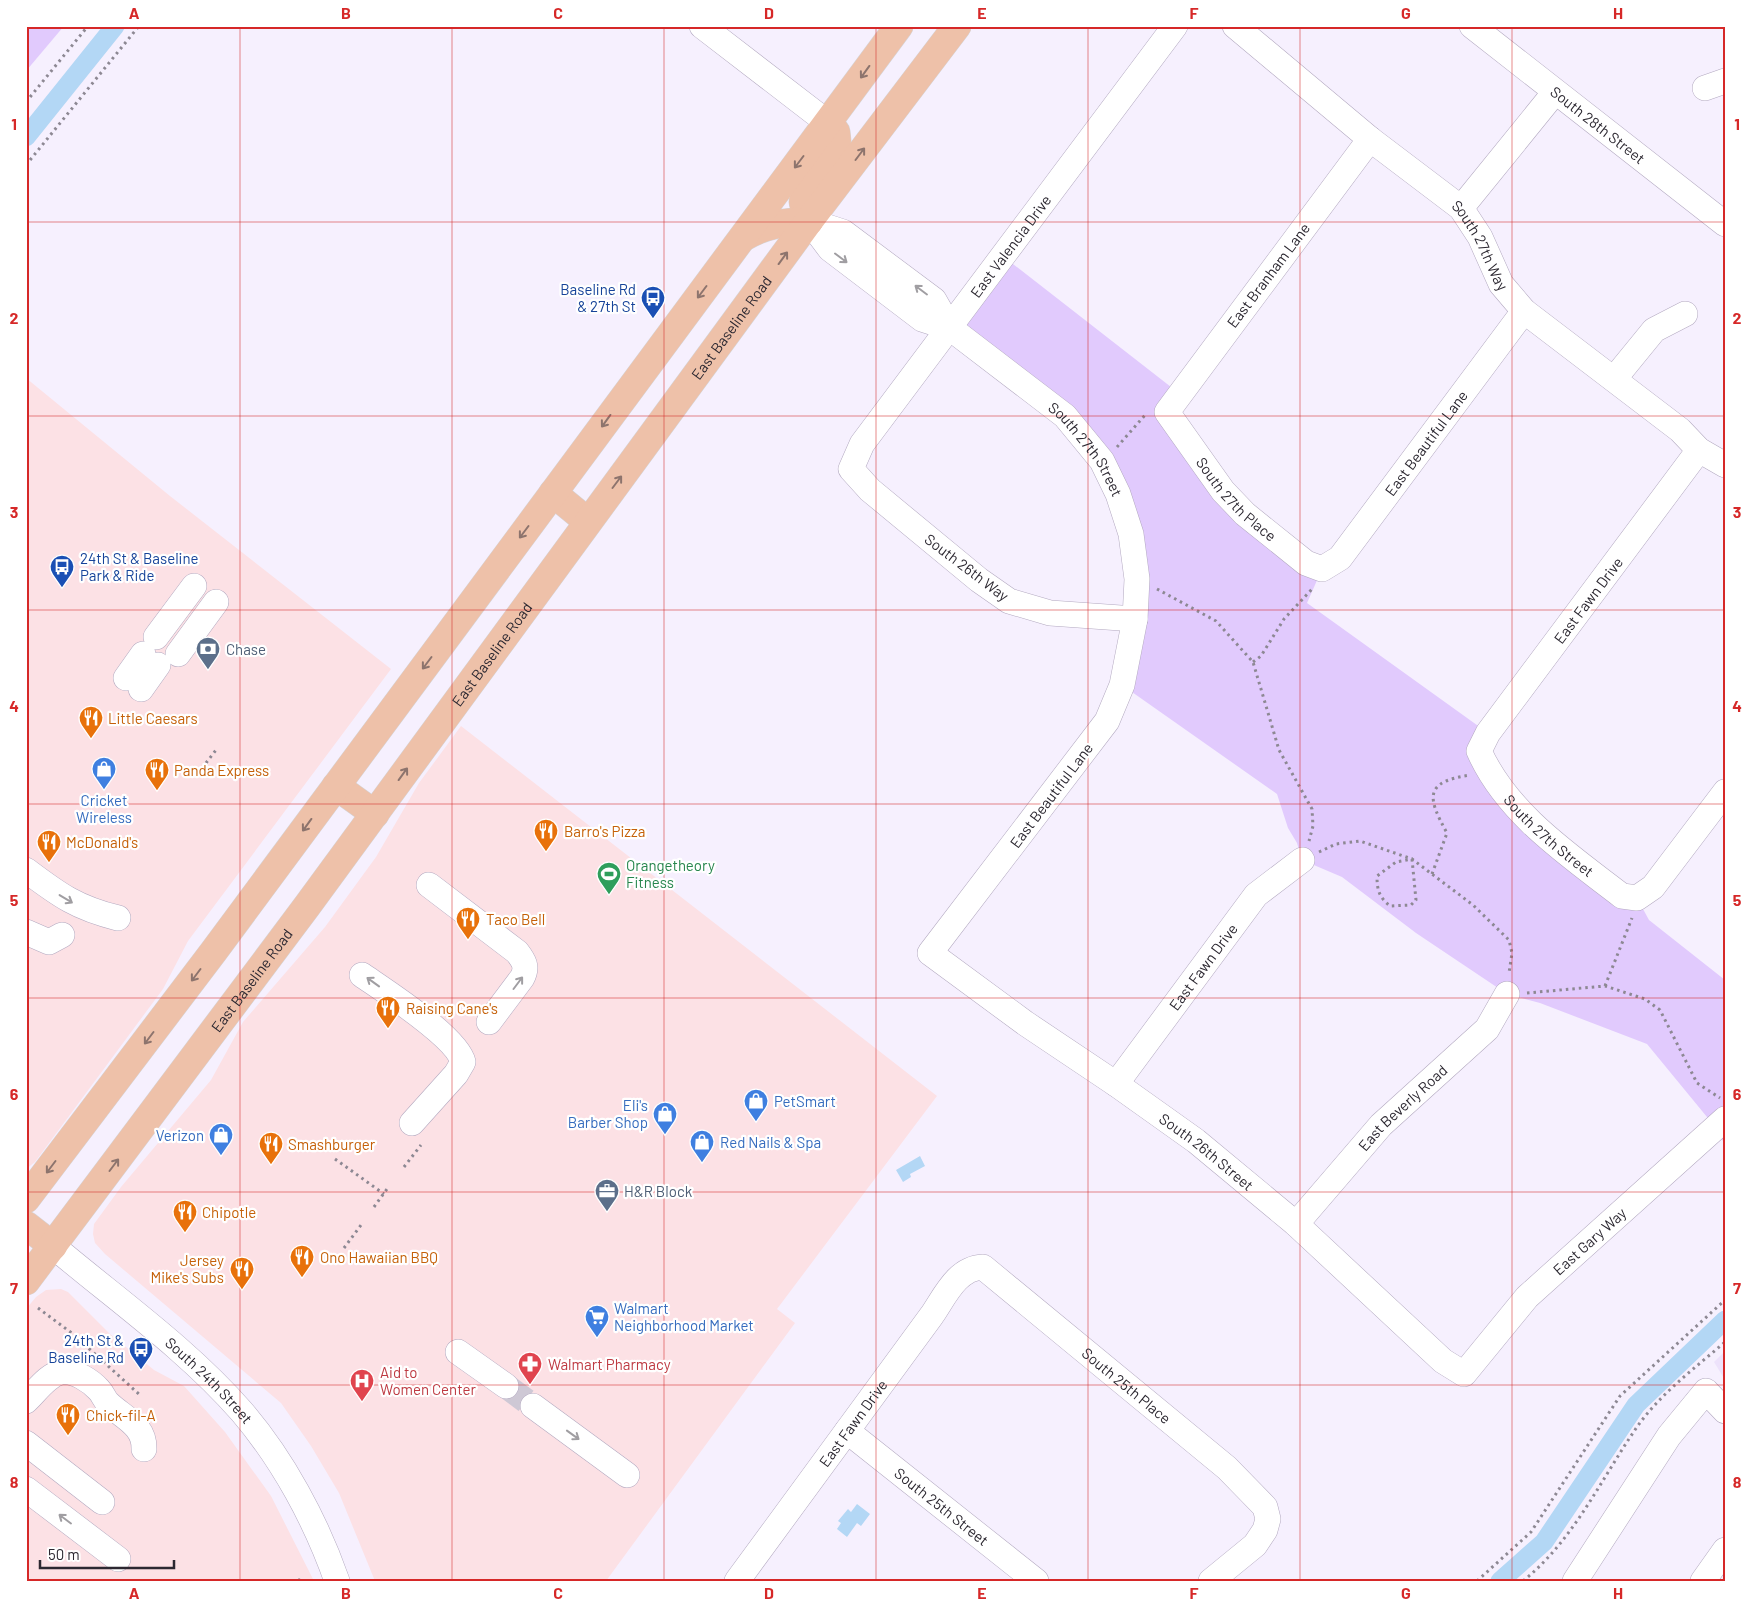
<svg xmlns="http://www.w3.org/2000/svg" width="1751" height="1607" font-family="Barlow,sans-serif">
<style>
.commercial{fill:#fce1e5}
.built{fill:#ede2fb}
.green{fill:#e1cafd}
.water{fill:#b3d7f5}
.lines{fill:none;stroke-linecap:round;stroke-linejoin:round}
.canal{stroke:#b3d7f5;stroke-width:19}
.minor-tunnel{stroke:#cec8d5;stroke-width:25;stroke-dasharray:25 12;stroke-linecap:butt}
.minor-casing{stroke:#b3a9c0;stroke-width:26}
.major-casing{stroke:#d5d4d6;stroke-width:29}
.path{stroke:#8d8893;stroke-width:3;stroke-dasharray:2.5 4;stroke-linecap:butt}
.minor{stroke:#fff;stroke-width:25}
.major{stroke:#eec1a9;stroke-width:28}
.oneway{stroke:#8d746d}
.oneway2{stroke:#a09ea2}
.grid{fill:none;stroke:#d62828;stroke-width:1;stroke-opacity:0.55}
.labels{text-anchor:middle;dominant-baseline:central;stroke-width:4.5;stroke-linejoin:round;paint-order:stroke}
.street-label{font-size:15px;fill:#2c2831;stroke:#fff}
.transit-label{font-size:15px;fill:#164399;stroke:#fff;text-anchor:end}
.service-label{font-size:15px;fill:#4e5e75;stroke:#fff;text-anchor:start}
.food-label{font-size:15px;fill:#c56008;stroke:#fff;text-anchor:start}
.shop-label{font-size:15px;fill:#366cbe;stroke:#fff;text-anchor:start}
.leisure-label{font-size:15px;fill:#27864d;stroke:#fff;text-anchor:start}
.health-label{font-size:15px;fill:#be3a42;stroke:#fff;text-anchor:start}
.neatline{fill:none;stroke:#d62828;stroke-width:2}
.grid-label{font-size:16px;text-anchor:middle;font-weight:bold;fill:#d62828}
</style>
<rect width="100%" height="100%" fill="#f6f0fe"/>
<g class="commercial">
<polygon points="26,378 170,496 391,669 188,941 163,989 35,1162 26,1169"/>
<polygon points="461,726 937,1096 777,1309 795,1323 606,1581 375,1581 339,1493 311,1446 281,1403 105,1254 95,1243 93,1234 94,1224 121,1187 211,1080 243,1022 325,927 376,857 419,783"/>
<polygon points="61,1289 68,1292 110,1334 154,1370 184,1386 225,1432 271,1496 314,1581 26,1581 26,1309 36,1297 46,1290"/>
</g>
<polygon class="built" points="1725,1351 1725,1380 1714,1362"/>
<g class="green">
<polygon points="26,26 64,26 26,71"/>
<polygon points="1004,257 1180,394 1167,413 1223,491 1322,569 1307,603 1488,733 1487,769 1637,898 1649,920 1725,980 1725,1144 1707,1117 1647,1044 1540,1003 1507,994 1416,933 1342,877 1302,860 1297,843 1288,828 1277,794 1122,685 1137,579 1102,461 950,328"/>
</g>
<g class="water">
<polygon points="920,1156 925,1166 910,1174 911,1177 903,1182 896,1170"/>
<polygon points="857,1504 870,1514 861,1526 857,1523 847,1537 837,1529 841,1523 838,1521 848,1509 851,1512"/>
</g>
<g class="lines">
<g class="canal">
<polyline points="26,137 115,26"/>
<polyline points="1500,1581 1544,1542 1636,1405 1725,1320"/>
</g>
<polyline class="minor-tunnel" points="506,1386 533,1406"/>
<defs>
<g id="minor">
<polyline points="702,26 828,123"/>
<path id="s1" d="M1235 26 1370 139 1461 208 1480 237 1501 284 1524 311 1680 430 1699 450 1725 465"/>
<path id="s2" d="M1472 26 1725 224"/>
<polyline points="1705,88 1725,81"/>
<path id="s3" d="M1370 139 1167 412 1223 491 1245 514 1306 563 1322 569 1340 558 1524 311"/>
<polyline points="1461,208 1555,92"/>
<path id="s4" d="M809 221 830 249 922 319 950 328 1065 416 1102 461 1118 494 1131 534 1137 579 1135 619 1122 685 1107 721 930 953 1025 1023 1116 1084 1196 1141 1296 1224 1443 1361 1464 1374 1527 1297 1725 1119"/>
<polyline points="809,221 843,232 934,300 950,328"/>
<polyline points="1614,379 1654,330 1685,314"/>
<path id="s5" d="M1699 450 1488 733 1479 751C1507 814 1569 855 1622 896L1637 898 1653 887 1725 792"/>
<path id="s6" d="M1135 619 1050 613 1009 601 979 580 870 490 851 469 862 444 1175 26"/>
<polyline points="156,637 194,586"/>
<polyline points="178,654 216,602"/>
<polyline points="126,678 143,654"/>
<polyline points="141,689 158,665"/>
<path d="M26 870C59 895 77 908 118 918"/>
<path d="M429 885 517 952C524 961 528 967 522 978L489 1022"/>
<polyline points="26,932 49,942 62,935"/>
<path d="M362 975C385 991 457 1037 463 1062L456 1074 412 1123"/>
<path id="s7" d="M1116 1084 1256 895 1302 860"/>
<path id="s8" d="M1296 1224 1381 1125 1487 1029 1507 994"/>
<path id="s9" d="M53 1246C117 1300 187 1349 242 1412 283 1460 316 1521 337 1581"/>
<polyline points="458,1352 506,1386"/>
<path d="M26 1401C36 1392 48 1374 62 1372 74 1370 91 1381 99 1390 103 1394 104 1399 108 1403 122 1417 145 1425 144 1449"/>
<polyline points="533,1406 627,1475"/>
<path id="s10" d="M847 1431 1036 1581"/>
<polyline points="26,1443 102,1502"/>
<polyline points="26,1489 118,1559"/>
<path id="s11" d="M737 1581 932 1315C945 1296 957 1268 983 1267L1227 1468 1265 1507 1268 1519 1265 1530 1255 1545 1211 1581"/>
<polyline points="1575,1581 1669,1436 1706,1391 1725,1411"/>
<polyline points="1703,1581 1725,1550"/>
</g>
<g id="major">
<polyline points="809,221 803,202 805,194 837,142 836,132 828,123"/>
<path d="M744 237C766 224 785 222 809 221"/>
<polyline points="553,493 587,521"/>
<polyline points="336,786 375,814"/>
<polyline points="26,1199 214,951 899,26"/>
<polyline points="26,1225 53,1246"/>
<path id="s12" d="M26 1281 307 906 809 221 957 26"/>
</g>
</defs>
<use href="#minor" class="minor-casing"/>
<use href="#major" class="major-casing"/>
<g class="path">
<polyline points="26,102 88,26"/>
<polyline points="26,165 139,26"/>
<polyline points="1117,447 1146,414"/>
<polyline points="1157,589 1216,621 1253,662 1279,750 1312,809 1313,826 1309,841"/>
<polyline points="1253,662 1261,656 1284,619 1313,588"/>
<polyline points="206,763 216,750"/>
<polyline points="1319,852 1336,844 1360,841 1412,859 1473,905 1509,940 1512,953 1509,973"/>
<path d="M1412 859 1416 900 1411 905 1390 906C1379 897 1377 890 1377 876L1396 862Z"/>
<path d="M1432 874 1447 833C1427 797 1424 782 1470 775"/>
<polyline points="1605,986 1632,918"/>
<polyline points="1527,993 1605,986 1645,999 1660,1010 1697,1083 1720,1098"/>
<polyline points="335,1159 384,1194"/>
<polyline points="404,1167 421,1145"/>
<polyline points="374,1207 387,1189"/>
<polyline points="344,1248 361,1225"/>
<polyline points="38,1308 73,1334 141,1396"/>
<polyline points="299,1581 301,1577"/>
<polyline points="1477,1581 1531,1532 1620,1396 1725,1300"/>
<path d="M1523 1581C1574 1540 1601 1479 1637 1427 1660 1394 1695 1368 1725 1342"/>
</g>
<use href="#minor" class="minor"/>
<use href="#major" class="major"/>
</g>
<defs><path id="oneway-shaft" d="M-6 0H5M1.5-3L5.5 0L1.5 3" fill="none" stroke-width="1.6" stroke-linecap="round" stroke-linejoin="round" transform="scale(1.25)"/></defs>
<g class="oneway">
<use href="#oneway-shaft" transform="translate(865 72) rotate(126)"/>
<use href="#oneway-shaft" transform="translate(860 154) rotate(-53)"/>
<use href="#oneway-shaft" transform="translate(799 162) rotate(127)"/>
<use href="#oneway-shaft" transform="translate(783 258) rotate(-54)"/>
<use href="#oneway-shaft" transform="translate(702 292) rotate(127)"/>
<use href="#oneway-shaft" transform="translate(606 421) rotate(126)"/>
<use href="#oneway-shaft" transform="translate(617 482) rotate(-53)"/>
<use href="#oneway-shaft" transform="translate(524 532) rotate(127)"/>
<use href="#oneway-shaft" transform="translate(427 663) rotate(127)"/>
<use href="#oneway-shaft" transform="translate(403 774) rotate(-54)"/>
<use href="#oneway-shaft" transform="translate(307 825) rotate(126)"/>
<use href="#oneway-shaft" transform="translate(196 975) rotate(127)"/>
<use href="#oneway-shaft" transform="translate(149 1038) rotate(127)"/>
<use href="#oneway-shaft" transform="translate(114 1165) rotate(-53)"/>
<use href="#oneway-shaft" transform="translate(51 1167) rotate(127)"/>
</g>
<g class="oneway2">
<use href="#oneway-shaft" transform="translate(841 258) rotate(37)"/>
<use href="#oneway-shaft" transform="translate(921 290) rotate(-143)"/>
<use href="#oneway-shaft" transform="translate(66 899) rotate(31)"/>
<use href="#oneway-shaft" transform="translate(373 982) rotate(-144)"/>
<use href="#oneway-shaft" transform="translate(518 983) rotate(-53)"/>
<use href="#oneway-shaft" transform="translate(573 1435) rotate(36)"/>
<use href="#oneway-shaft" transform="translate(65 1519) rotate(-143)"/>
</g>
<path class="grid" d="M240 26V1581M452 26V1581M664 26V1581M876 26V1581M1088 26V1581M1300 26V1581M1512 26V1581M26 222H1725M26 416H1725M26 610H1725M26 804H1725M26 998H1725M26 1192H1725M26 1385H1725"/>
<defs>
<symbol id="bus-pin" viewBox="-11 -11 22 30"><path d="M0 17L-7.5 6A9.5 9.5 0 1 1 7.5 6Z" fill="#1a4fb4" stroke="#fff"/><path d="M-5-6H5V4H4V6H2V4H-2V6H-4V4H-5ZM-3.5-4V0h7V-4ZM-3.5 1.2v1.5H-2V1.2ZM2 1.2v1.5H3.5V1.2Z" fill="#fff"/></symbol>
<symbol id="bank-pin" viewBox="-11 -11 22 30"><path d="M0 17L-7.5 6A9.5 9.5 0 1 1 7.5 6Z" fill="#5c6f8a" stroke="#fff"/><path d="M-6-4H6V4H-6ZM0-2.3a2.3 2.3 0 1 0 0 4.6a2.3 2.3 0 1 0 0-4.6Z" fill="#fff"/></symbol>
<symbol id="restaurant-pin" viewBox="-11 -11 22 30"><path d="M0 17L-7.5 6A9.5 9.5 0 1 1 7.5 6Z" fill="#e8710a" stroke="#fff"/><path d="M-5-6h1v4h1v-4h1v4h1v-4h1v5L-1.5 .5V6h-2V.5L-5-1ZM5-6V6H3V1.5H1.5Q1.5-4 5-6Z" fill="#fff"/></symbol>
<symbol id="shop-pin" viewBox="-11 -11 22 30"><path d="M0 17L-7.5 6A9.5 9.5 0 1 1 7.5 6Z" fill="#3f7fe0" stroke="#fff"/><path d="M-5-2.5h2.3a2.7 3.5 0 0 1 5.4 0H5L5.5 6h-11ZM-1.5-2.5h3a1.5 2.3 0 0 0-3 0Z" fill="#fff"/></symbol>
<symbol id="stadium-pin" viewBox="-11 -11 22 30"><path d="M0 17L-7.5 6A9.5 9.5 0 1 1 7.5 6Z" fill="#2e9e5b" stroke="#fff"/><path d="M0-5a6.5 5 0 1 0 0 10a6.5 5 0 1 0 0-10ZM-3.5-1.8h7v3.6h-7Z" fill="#fff"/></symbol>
<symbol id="office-pin" viewBox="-11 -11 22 30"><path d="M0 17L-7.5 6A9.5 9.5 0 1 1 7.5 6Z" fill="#5c6f8a" stroke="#fff"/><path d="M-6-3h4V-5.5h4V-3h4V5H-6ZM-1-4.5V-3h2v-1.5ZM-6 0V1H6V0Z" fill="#fff"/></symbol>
<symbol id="supermarket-pin" viewBox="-11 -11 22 30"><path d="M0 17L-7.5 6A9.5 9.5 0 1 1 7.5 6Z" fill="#3f7fe0" stroke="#fff"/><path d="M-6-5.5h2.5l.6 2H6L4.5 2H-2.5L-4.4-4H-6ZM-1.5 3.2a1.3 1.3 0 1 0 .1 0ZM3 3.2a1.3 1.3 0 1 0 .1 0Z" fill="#fff"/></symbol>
<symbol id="pharmacy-pin" viewBox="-11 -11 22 30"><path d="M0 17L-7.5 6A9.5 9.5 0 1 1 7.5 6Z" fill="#e0444e" stroke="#fff"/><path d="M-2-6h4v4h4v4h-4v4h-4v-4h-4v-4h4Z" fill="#fff"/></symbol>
<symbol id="hospital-pin" viewBox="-11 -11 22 30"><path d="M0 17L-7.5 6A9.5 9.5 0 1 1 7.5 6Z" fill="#e0444e" stroke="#fff"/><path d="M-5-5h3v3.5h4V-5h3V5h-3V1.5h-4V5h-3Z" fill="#fff"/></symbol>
</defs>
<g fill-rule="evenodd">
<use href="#bus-pin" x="639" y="284" width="28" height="38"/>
<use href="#bus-pin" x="48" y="553" width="28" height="38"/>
<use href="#bank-pin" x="194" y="635" width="28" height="38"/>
<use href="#restaurant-pin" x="77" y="704" width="28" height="38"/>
<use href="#shop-pin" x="90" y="755" width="28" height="38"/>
<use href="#restaurant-pin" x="143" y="756" width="28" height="38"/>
<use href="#restaurant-pin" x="532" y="817" width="28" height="38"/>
<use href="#restaurant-pin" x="35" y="828" width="28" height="38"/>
<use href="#stadium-pin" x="595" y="860" width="28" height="38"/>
<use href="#restaurant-pin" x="454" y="905" width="28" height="38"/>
<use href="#restaurant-pin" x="374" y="994" width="28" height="38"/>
<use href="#shop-pin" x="742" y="1087" width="28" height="38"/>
<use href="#shop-pin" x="651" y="1100" width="28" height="38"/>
<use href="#shop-pin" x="207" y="1121" width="28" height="38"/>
<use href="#shop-pin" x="688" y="1128" width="28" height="38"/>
<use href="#restaurant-pin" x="257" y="1130" width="28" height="38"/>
<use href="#office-pin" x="593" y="1177" width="28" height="38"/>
<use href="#restaurant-pin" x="171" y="1198" width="28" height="38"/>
<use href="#restaurant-pin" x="288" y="1243" width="28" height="38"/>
<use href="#restaurant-pin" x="228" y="1255" width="28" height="38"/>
<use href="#supermarket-pin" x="583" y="1303" width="28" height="38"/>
<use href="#bus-pin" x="127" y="1335" width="28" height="38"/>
<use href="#pharmacy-pin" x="516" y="1350" width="28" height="38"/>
<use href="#hospital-pin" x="348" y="1367" width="28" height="38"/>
<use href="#restaurant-pin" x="54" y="1401" width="28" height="38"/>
</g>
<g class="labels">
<g class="street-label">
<text stroke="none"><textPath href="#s2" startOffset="160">South 28th Street</textPath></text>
<text stroke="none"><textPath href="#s1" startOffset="332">South 27th Way</textPath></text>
<text stroke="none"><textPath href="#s6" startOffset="609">East Valencia Drive</textPath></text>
<text transform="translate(1268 275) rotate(-53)">East Branham Lane</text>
<text stroke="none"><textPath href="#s12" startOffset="1186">East Baseline Road</textPath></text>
<text stroke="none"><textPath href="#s3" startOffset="729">East Beautiful Lane</textPath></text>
<text stroke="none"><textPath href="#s4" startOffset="364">South 27th Street</textPath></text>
<text stroke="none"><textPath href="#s3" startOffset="452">South 27th Place</textPath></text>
<text transform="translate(967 567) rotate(37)">South 26th Way</text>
<text transform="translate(1588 600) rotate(-53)">East Fawn Drive</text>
<text stroke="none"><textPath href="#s12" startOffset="781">East Baseline Road</textPath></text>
<text transform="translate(1051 795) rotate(-53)">East Beautiful Lane</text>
<text stroke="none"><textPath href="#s5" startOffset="484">South 27th Street</textPath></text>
<text stroke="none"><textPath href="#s7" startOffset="146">East Fawn Drive</textPath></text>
<text stroke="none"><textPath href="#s12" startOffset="376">East Baseline Road</textPath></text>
<text stroke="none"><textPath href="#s8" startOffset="158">East Beverly Road</textPath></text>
<text stroke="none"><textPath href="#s4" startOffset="1286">South 26th Street</textPath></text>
<text stroke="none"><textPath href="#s4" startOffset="1810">East Gary Way</textPath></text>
<text stroke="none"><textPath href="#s9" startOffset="206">South 24th Street</textPath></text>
<text stroke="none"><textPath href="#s11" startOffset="589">South 25th Place</textPath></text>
<text stroke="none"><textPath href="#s11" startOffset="196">East Fawn Drive</textPath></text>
<text stroke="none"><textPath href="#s10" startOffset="121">South 25th Street</textPath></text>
</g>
<g class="transit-label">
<text x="636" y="289">Baseline Rd<tspan x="636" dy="17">&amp; 27th St</tspan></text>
<text x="80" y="558" text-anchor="start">24th St &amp; Baseline<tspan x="80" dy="17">Park &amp; Ride</tspan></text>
<text x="124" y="1340">24th St &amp;<tspan x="124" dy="17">Baseline Rd</tspan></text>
</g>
<g class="service-label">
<text x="226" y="649">Chase</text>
<text x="624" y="1191">H&amp;R Block</text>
</g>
<g class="food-label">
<text x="108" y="718">Little Caesars</text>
<text x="174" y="770">Panda Express</text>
<text x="564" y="831">Barro's Pizza</text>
<text x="66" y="842">McDonald's</text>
<text x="486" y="919">Taco Bell</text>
<text x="406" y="1008">Raising Cane's</text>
<text x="288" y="1144">Smashburger</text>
<text x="202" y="1212">Chipotle</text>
<text x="320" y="1257">Ono Hawaiian BBQ</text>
<text x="224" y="1260" text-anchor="end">Jersey<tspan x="224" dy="17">Mike's Subs</tspan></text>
<text x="86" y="1415">Chick-fil-A</text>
</g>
<g class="shop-label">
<text x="104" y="800" text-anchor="middle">Cricket<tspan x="104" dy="17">Wireless</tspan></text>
<text x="774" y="1101">PetSmart</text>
<text x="648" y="1105" text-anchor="end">Eli's<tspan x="648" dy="17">Barber Shop</tspan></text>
<text x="204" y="1135" text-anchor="end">Verizon</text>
<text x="720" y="1142">Red Nails &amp; Spa</text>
<text x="614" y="1308">Walmart<tspan x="614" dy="17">Neighborhood Market</tspan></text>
</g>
<g class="leisure-label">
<text x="626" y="865">Orangetheory<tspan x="626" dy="17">Fitness</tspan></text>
</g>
<g class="health-label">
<text x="548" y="1364">Walmart Pharmacy</text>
<text x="380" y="1372">Aid to<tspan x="380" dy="17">Women Center</tspan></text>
</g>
</g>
<rect width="1751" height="1607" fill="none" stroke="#ffffff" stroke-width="55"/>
<path d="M40 1560v8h134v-8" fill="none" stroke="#2c2831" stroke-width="2.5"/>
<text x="48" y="1560" font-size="15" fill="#2c2831" stroke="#ffffff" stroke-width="4" paint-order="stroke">50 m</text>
<rect x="28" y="28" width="1696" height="1552" class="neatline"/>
<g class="grid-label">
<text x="134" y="19">A</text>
<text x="346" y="19">B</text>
<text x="558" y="19">C</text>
<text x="769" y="19">D</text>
<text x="982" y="19">E</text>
<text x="1194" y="19">F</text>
<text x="1406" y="19">G</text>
<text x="1618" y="19">H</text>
<text x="14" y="130">1</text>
<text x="1737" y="130">1</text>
<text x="14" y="324">2</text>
<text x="1737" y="324">2</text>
<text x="14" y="518">3</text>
<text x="1737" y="518">3</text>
<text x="14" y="712">4</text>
<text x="1737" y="712">4</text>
<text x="14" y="906">5</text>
<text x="1737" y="906">5</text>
<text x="14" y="1100">6</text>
<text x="1737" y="1100">6</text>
<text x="14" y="1294">7</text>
<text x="1737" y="1294">7</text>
<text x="14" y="1488">8</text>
<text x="1737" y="1488">8</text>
<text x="134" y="1599">A</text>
<text x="346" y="1599">B</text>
<text x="558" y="1599">C</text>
<text x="769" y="1599">D</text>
<text x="982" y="1599">E</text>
<text x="1194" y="1599">F</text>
<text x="1406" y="1599">G</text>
<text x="1618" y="1599">H</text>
</g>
</svg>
